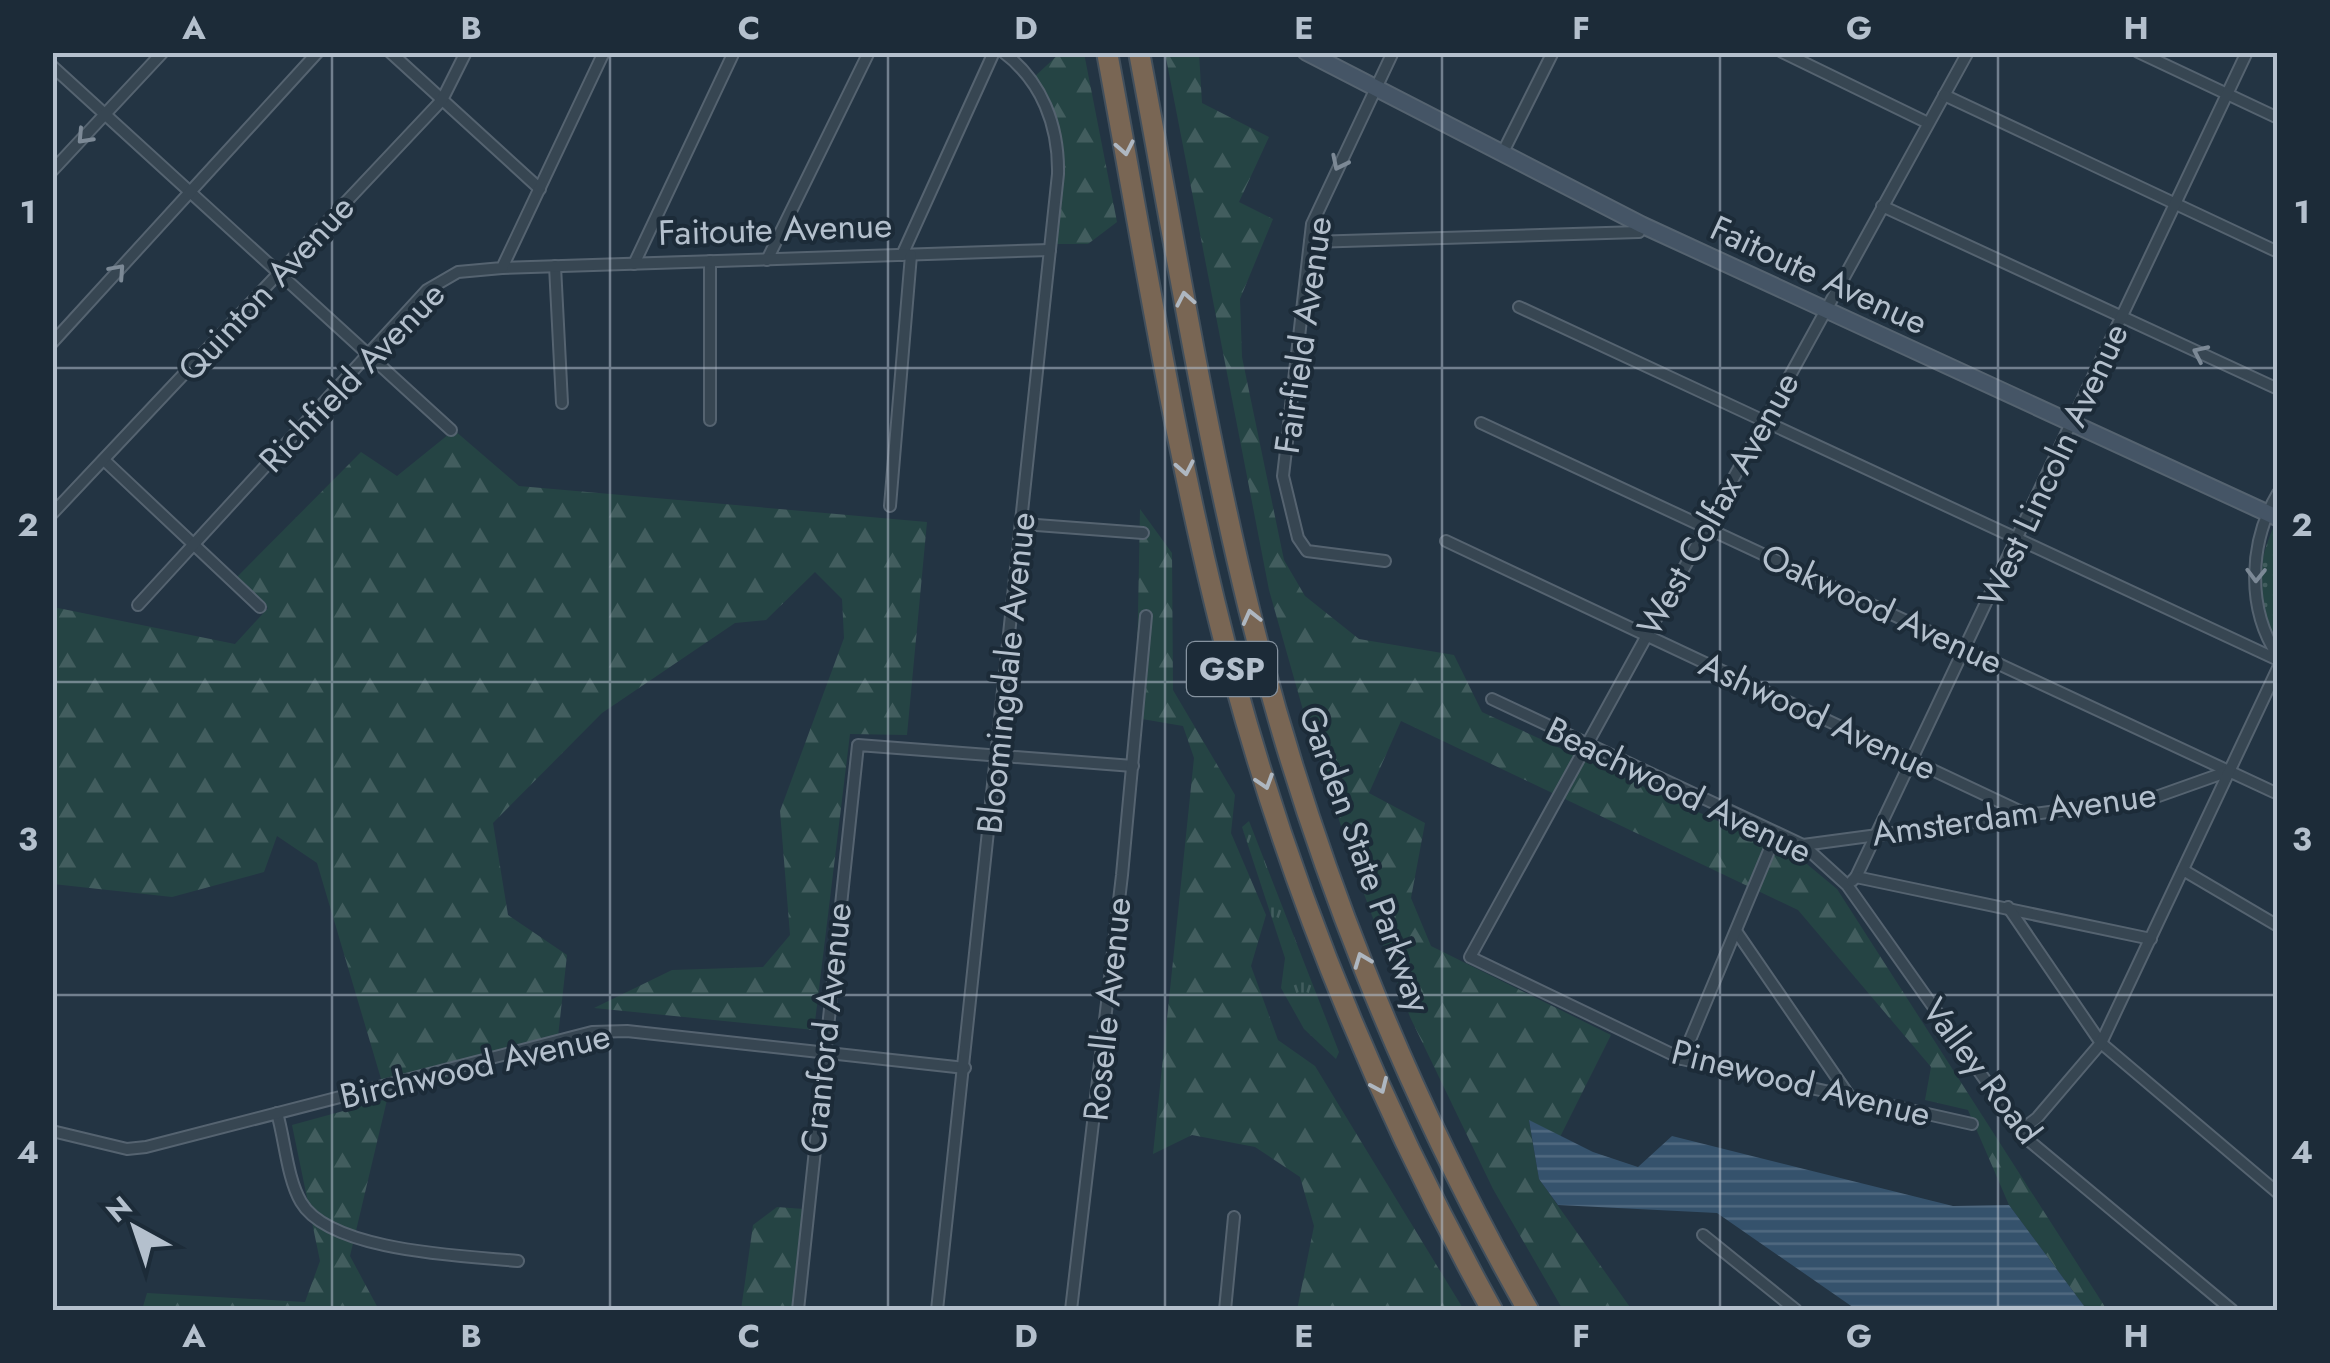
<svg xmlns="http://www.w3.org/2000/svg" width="2330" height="1363" font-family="Jost,sans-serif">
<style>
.grass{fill:url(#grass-tufts)}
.forest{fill:url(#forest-firs)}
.park{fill:url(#park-dots)}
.water{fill:url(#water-rules)}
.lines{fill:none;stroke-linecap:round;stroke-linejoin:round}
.street-casing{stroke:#556370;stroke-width:14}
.secondary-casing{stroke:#556370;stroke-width:19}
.highway-casing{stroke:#42505d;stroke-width:24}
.street{stroke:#374652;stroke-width:10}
.secondary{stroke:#455566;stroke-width:15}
.highway{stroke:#796654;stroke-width:20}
.oneway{stroke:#7c8996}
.oneway2{stroke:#aeb7c1}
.grid{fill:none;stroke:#b4c0cd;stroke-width:2.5;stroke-opacity:0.55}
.labels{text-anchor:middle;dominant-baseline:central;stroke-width:8;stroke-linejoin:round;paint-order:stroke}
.shield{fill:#1c2b38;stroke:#8693a0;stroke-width:2.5}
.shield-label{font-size:32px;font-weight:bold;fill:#b4c0cd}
.street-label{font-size:35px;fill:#b4c0cd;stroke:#1c2b38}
.neatline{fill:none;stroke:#b4c0cd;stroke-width:4}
.grid-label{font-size:32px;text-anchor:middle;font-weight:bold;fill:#b4c0cd}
</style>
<defs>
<pattern id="grass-tufts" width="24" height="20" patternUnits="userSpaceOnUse" patternTransform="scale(2.5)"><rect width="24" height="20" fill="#254444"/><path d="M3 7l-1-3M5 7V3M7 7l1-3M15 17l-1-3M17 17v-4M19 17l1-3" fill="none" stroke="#425d5e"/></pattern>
<pattern id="forest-firs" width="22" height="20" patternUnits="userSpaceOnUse" patternTransform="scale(2.5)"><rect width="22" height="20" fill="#254444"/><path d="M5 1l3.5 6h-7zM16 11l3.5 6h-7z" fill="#425d5e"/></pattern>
<pattern id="park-dots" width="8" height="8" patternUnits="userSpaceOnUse" patternTransform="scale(2.5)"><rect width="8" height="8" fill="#254444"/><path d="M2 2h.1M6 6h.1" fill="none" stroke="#425d5e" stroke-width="1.8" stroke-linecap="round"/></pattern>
<pattern id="water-rules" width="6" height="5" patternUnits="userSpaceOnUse" patternTransform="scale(2.5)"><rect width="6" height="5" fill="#35526c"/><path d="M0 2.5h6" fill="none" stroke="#506980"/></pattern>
</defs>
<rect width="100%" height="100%" fill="#233443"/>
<polygon class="grass" points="1249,821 1339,1052 1336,1059 1304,1029 1281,988 1285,958 1242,827"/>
<g class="forest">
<polygon points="1060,53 1084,53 1117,222 1088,244 1052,244 1063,147 1032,79"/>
<polygon points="1165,53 1199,53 1202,103 1269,137 1239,202 1273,219 1240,299 1242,357 1284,560 1305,596 1359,639 1454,655 1482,712 1802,860 1837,889 2107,1310 2087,1310 2009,1205 1968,1110 1925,1100 1931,1067 1798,910 1401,721 1369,793 1425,823 1411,898 1431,946 1611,1035 1560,1137 1529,1121 1539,1179 1632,1310 1563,1310 1493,1189 1410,1017 1358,878 1303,710 1269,590"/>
<polygon points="454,430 519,486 927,522 907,735 850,734 814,1030 594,1008 672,970 763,967 790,935 780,811 844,638 842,599 815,572 766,620 735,623 602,713 493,823 508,915 567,955 558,1037 387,1100 350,1256 379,1310 142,1310 147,1293 305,1302 320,1261 292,1125 387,1099 317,863 277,836 264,872 172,897 53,884 53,607 235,644 268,608 236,578 361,452 397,476"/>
<polygon points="1140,509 1172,553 1173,690 1235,795 1231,833 1266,915 1251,966 1278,1040 1315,1066 1464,1310 1297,1310 1314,1226 1300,1177 1255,1147 1192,1135 1153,1154 1194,758 1183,726 1136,718"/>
<polygon points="777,1207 804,1209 794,1310 741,1310 753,1225"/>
</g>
<path class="park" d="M2277 520V642C2248 611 2259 554 2277 520Z"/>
<polygon class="water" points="1529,1120 1593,1152 1638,1167 1672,1136 1953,1206 2009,1205 2087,1310 1857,1310 1717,1213 1558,1205 1539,1179"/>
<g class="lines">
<defs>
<g id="street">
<polyline points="390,52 540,189"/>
<polyline points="1782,52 1928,123"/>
<polyline points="1968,52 1470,957 1682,1059 1972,1124"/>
<polyline points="2138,52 2278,118"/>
<polyline points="52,66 451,430"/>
<polyline points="1944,95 2278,252"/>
<polyline points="1503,152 1553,52"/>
<polyline points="52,171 163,52"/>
<polyline points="1882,206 2278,389"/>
<polyline points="1310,242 1639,232 1642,225"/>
<polyline points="902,255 994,52"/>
<polyline points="767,260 869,52"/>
<polyline points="710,261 710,420"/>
<polyline points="634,264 734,52"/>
<polyline points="555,266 562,403"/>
<polyline points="502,268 1050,250"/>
<polyline points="1519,307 2278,660"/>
<polyline points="52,343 318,52"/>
<polyline points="1481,423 2278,794"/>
<polyline points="104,460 260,607"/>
<path d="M2278 493C2249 542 2246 608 2278 656"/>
<polyline points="890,506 911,255"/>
<polyline points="52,514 442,100 466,52"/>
<polyline points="1023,524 1143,533"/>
<polyline points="1446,541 2028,815"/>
<polyline points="1385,561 1307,551 1298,538 1283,476 1312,224 1393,52"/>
<polyline points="138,605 427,290 458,272 502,268 604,52"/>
<polyline points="1492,699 1803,845 1847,885 2027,1139 2232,1310"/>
<polyline points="1803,845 2153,798 2229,771"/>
<polyline points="2183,870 2278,926"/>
<polyline points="1856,877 2247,52"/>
<polyline points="1852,881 1856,877 2151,939"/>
<polyline points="2008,907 2101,1043 2278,1193"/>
<polyline points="1736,931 1850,1097"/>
<polyline points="1682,1059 1776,834"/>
<path d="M277 1113C285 1140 287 1178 301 1202 330 1252 466 1256 518 1261"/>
<polyline points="52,1131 127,1149 146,1147 592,1032 627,1031 965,1068"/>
<polyline points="2020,1131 2037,1118 2101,1043 2278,668"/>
<polyline points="1703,1235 1796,1310"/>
<polyline points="798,1310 858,745 1133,766"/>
<path d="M937 1310 1058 174C1059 126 1042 81 1003 52"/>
<polyline points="1071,1310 1122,875 1146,616"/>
<polyline points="1225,1310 1234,1217"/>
</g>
<polyline id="secondary" points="1306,52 1642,225 2278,518"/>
<g id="highway">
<path d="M1107 52C1146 263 1179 475 1235 682 1295 901 1382 1112 1492 1310"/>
<path d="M1139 52C1174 238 1204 426 1249 609 1309 853 1404 1092 1528 1310"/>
</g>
</defs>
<use href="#street" class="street-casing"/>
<use href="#secondary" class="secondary-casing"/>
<use href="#highway" class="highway-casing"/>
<use href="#street" class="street"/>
<use href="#secondary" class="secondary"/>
<use href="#highway" class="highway"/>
</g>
<defs><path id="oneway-chevron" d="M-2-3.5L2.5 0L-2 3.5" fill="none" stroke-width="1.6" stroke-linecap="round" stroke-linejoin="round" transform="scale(2.5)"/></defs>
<g class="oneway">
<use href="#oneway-chevron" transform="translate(84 137) rotate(133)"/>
<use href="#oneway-chevron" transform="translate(1339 163) rotate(116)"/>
<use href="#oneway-chevron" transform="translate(118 271) rotate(-48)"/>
<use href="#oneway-chevron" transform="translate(2200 353) rotate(-155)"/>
<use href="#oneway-chevron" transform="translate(2256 575) rotate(91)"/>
</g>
<g class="oneway2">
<use href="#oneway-chevron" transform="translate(1125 148) rotate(79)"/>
<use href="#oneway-chevron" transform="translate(1185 299) rotate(-101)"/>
<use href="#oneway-chevron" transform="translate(1185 468) rotate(79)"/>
<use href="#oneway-chevron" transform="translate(1251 617) rotate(-104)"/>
<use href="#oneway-chevron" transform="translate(1265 782) rotate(72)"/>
<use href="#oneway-chevron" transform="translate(1362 960) rotate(-111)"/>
<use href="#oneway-chevron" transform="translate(1380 1086) rotate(66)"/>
</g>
<path class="grid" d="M332 52V1310M610 52V1310M888 52V1310M1165 52V1310M1442 52V1310M1720 52V1310M1998 52V1310M52 368H2278M52 682H2278M52 995H2278"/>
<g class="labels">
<rect class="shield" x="1187" y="642" width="90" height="54" rx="8"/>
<g class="shield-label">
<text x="1232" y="669">GSP</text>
</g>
<g class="street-label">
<text transform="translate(775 229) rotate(-2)">Faitoute Avenue</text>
<text transform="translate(1819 275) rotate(25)">Faitoute Avenue</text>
<text transform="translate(266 288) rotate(-47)">Quinton Avenue</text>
<text transform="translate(1303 335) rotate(-82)">Fairfield Avenue</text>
<text transform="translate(352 377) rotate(-46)">Richfield Avenue</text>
<text transform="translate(2053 465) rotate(-65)">West Lincoln Avenue</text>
<text transform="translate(1718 504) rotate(-61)">West Colfax Avenue</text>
<text transform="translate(1882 609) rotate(25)">Oakwood Avenue</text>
<text transform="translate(1006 673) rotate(-84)">Bloomingdale Avenue</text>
<text transform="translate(1818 716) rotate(25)">Ashwood Avenue</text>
<text transform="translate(1679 790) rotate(26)">Beachwood Avenue</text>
<text transform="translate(2014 814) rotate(-8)">Amsterdam Avenue</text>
<text transform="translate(1365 859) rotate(70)">Garden State Parkway</text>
<text transform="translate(1107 1009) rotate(-84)">Roselle Avenue</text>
<text transform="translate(826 1028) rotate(-84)">Cranford Avenue</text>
<text transform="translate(475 1066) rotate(-13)">Birchwood Avenue</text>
<text transform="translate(1982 1071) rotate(53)">Valley Road</text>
<text transform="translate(1801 1083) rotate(14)">Pinewood Avenue</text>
</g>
</g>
<rect width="2330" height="1363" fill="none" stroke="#1c2b38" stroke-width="110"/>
<g transform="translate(135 1228) rotate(320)" stroke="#1c2b38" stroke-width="8" paint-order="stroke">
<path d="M0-8L18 38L0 25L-18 38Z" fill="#b4c0cd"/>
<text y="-15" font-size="28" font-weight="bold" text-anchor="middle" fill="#b4c0cd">N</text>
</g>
<rect x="55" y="55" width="2220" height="1253" class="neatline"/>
<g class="grid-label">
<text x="194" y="39">A</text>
<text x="471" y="39">B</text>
<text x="749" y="39">C</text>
<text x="1026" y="39">D</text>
<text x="1304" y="39">E</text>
<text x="1581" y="39">F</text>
<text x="1859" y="39">G</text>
<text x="2136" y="39">H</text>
<text x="28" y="223">1</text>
<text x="2302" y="223">1</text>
<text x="28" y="536">2</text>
<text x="2302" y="536">2</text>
<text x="28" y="850">3</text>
<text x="2302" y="850">3</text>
<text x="28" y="1163">4</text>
<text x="2302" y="1163">4</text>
<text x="194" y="1347">A</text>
<text x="471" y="1347">B</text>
<text x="749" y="1347">C</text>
<text x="1026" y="1347">D</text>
<text x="1304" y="1347">E</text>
<text x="1581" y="1347">F</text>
<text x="1859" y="1347">G</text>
<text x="2136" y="1347">H</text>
</g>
</svg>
